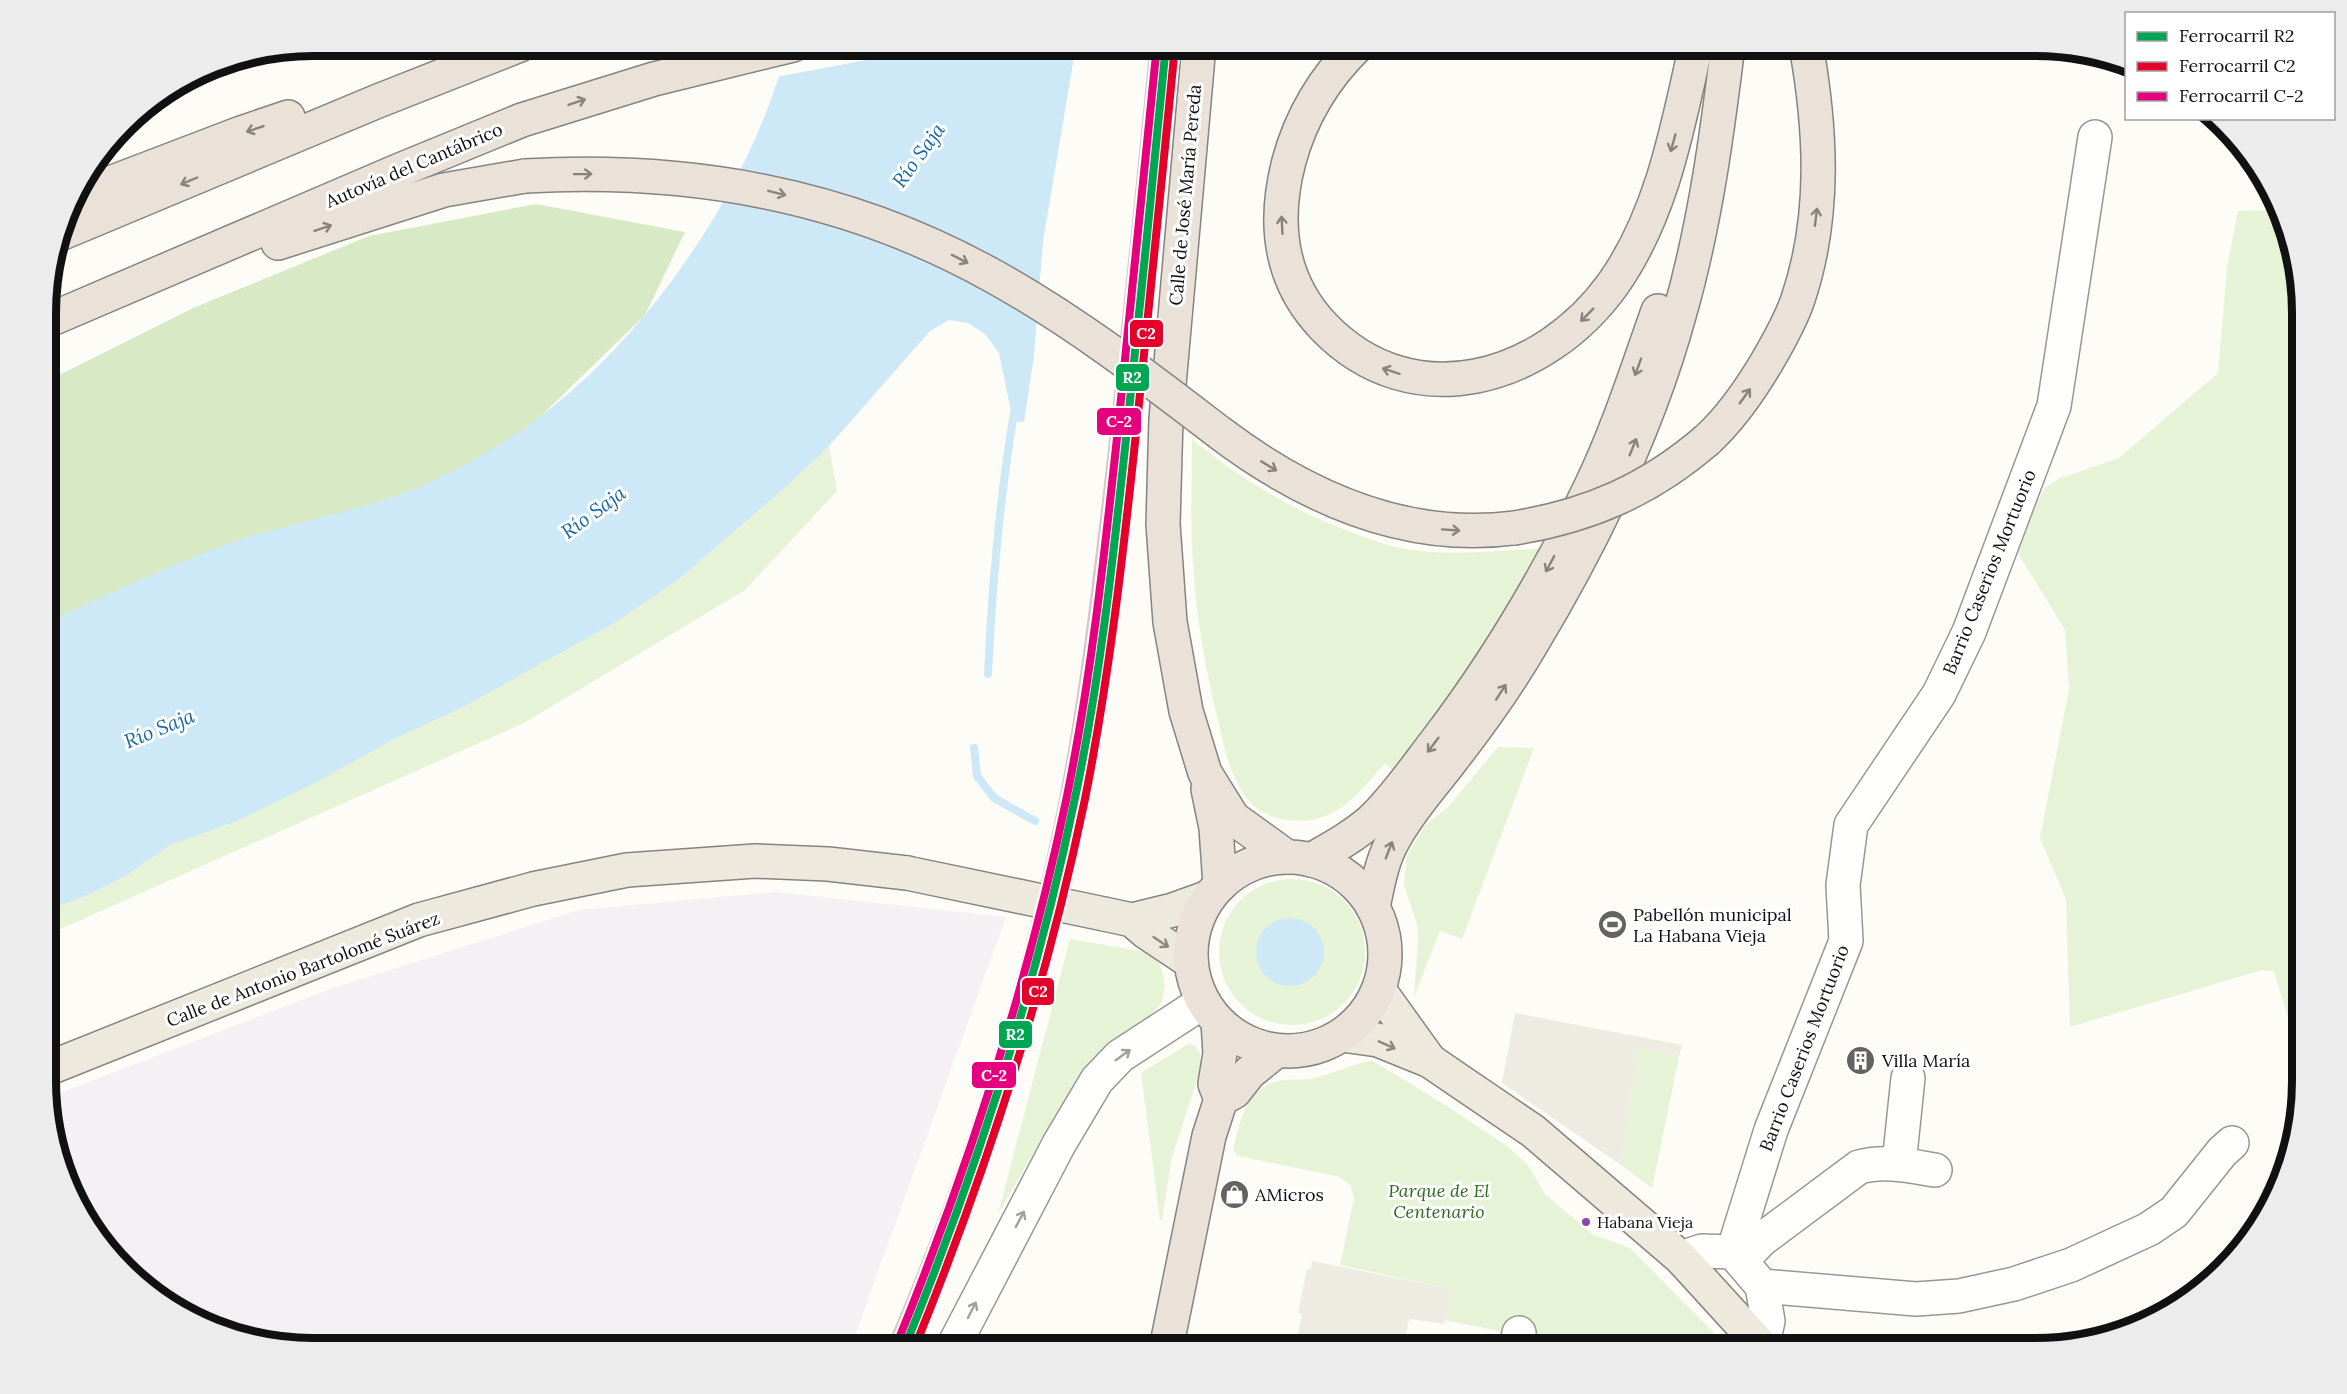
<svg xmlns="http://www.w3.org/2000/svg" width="2347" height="1394" font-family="Lora,serif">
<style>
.industrial{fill:#f5f0f3}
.green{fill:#e7f3d7}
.forest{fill:#d8eac5}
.plaza{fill:#edebe2}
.water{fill:#cde8f7}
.pier{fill:#fdfcf7}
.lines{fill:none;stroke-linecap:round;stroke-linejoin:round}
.stream{stroke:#cde8f7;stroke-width:8}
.minor-casing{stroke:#979795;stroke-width:36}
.major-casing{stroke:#858482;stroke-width:36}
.highway-casing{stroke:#858482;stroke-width:36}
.minor{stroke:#fffffe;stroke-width:33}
.major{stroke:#ede9dc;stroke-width:33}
.highway{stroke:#eae1d8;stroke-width:33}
.rail{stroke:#d9c6c7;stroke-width:4.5}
.major-bridge-casing{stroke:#858482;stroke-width:36;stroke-linecap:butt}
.highway-bridge-casing{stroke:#858482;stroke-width:36;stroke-linecap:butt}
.major-bridge{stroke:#ede9dc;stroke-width:33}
.highway-bridge{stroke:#eae1d8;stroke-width:33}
.rail-1-casing{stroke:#fff;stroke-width:12}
.rail-2-casing{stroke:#fff;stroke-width:12}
.rail-3-casing{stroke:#fff;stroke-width:12}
.rail-1{stroke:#00a651;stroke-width:8}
.rail-2{stroke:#e4002b;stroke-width:8}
.rail-3{stroke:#e5007d;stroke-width:8}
.oneway{stroke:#88837e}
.oneway2{stroke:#8a8881}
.oneway3{stroke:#a0a09f}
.bus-dot{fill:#8e44ad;stroke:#fff;stroke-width:2}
.labels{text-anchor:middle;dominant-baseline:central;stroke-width:6;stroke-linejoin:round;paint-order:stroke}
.bus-label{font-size:16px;fill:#111;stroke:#fff;text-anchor:start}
.street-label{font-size:18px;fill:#111;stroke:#fff}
.poi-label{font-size:18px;fill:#111;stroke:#fff;text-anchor:start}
.park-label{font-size:18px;font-style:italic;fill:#2f6b1f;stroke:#fff}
.water-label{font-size:20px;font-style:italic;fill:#1768a6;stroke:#fff}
.rim{fill:none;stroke:#111;stroke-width:8}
.line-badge{stroke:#fff;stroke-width:2}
.badge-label{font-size:16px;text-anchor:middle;font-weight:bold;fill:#fff}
</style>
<rect width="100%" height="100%" fill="#fdfcf7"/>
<polygon class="industrial" points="776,892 1006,917 850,1349 312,1349 243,1340 178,1313 90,1230 47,1116 47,1098 330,989 579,910"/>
<g class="green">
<polygon points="2276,210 2301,294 2301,1045 2296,1045 2274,971 2262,970 2070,1027 2066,899 2040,838 2069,689 2065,630 2015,548 2044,489 2058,479 2119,458 2218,373 2227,267 2238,211"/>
<path d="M1192 439C1239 478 1290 509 1348 531 1365 537 1382 544 1400 548 1447 557 1498 551 1546 548L1465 676 1392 770 1385 763C1357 795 1335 826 1288 820 1270 818 1253 809 1243 793 1229 772 1223 743 1218 720 1205 668 1196 615 1193 562 1190 521 1192 480 1192 439Z"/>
<polygon points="829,446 837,491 745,590 524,723 47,935 47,887 237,821 545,661 679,579"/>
<polygon points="1498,747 1534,748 1462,939 1440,931 1414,997 1418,939 1417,924 1404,885 1407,855 1425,826 1449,806"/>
<circle cx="1292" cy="952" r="73"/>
<polygon points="1070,939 1146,952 1159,963 1163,974 1165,986 1162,1002 1152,1014 1125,1031 1093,1058 1064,1100 998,1214"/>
<polygon points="1188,1044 1194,1045 1200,1053 1200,1071 1172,1157 1162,1220 1160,1220 1141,1073"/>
<polygon points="1638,1047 1679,1057 1652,1188 1621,1165"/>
<path d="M1373 1061 1447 1106 1507 1146 1527 1164 1545 1194 1592 1234 1630 1248 1730 1349H1530L1495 1330 1444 1320 1451 1289 1340 1265 1354 1198 1351 1186 1340 1177 1238 1156 1233 1150C1240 1122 1245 1089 1278 1081 1290 1078 1303 1081 1315 1078 1335 1073 1353 1063 1373 1061Z"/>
</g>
<polygon class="forest" points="536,204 685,232 645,315 538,419 384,529 47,664 47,381 193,308 369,236"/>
<g class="plaza">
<polygon points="1515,1013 1682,1045 1679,1057 1638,1048 1621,1165 1502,1083"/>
<polygon points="1312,1261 1451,1289 1444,1324 1409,1319 1403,1349 1295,1349 1302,1314 1298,1313 1307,1269 1311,1269"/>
</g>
<g class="water">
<path d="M788 45H1076L1043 241 1034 355 1024 422 1013 421 999 353 985 334 968 323 949 320 930 331 829 446 790 483 679 579 616 622 463 707 394 739 319 781 237 821 170 845 125 876 90 894 47 910V622C114 593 180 559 249 537 312 518 380 507 439 478 474 461 507 442 537 419 651 334 753 183 788 45Z"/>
<circle cx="1290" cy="952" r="34"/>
</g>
<polygon class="pier" points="785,45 947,45 776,77"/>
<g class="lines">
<g class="stream">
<path d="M988 674C992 585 999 502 1014 413"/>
<polyline points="974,748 977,776 994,798 1035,821"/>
</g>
<defs>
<g id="minor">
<polyline points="1899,1164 1908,1078"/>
<polyline points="1733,1252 1771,1130 1846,941 1843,885 1851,825 1939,694 1969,632 2054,406 2095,137"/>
<polyline points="1681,1258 1702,1251 1733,1252 1762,1286 1768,1321 1762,1347"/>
<path d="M1741 1261 1761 1240 1859 1167C1884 1160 1910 1166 1935 1170"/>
<polyline points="1762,1286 1916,1299 1959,1296 2014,1284 2071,1265 2149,1229 2174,1212 2222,1152 2232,1143"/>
<polyline points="952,1349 1059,1144 1097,1080 1120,1056 1203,1002"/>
<polyline points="1516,1349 1519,1333"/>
</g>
<g id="major">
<polyline points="1104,914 1132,920 1146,932 1191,962"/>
<polyline points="1132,920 1173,910 1209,897"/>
<polyline points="1379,990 1430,1061"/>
<polyline points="1342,1035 1378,1040 1430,1061 1533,1131 1681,1258 1764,1349"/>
<polyline points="47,1069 419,920 533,889 627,870 755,861 828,864 907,873"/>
</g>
<g id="highway">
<polyline points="1199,45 1166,419 1163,524 1170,622 1186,711 1205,773 1233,818 1287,857"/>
<path d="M1358 45C1325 77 1301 117 1289 161 1273 222 1279 280 1324 327 1413 419 1544 380 1613 284 1662 215 1678 126 1696 45"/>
<polyline points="71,198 241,133 288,117"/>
<polyline points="60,234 378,101 520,45"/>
<polyline points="278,243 444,190 525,176"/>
<polyline points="47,321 400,170 522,120 654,79 793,45"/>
<path d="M1220 433C1305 497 1406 542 1514 528"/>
<path d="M1707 440C1732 417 1751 389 1768 360 1779 341 1791 320 1798 299 1826 216 1821 129 1806 45"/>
<polyline points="1208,789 1216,828 1220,885"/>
<circle cx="1288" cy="954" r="97"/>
<path d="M1311 860C1332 848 1354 836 1372 820 1397 796 1417 766 1438 739 1498 660 1548 575 1591 486 1618 430 1637 370 1658 311"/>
<path d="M1373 907C1378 884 1382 859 1394 839 1409 811 1431 787 1450 762 1479 725 1507 686 1531 645 1594 540 1648 430 1680 312 1705 224 1717 135 1728 45"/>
<polyline points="1221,1099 1234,1092 1249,1073 1276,1051"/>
<polyline points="1166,1349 1209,1136 1221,1099 1215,1084 1220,1053 1218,1022"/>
</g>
</defs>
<use href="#minor" class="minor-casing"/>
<use href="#major" class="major-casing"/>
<use href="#highway" class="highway-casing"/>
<use href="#minor" class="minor"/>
<use href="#major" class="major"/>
<use href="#highway" class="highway"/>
<path class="rail" d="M888 1349C961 1180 1018 1005 1056 825 1075 735 1087 644 1098 553 1119 384 1135 214 1152 45"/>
<defs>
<polyline id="major-bridge" points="907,873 1104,914"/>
<g id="highway-bridge">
<path d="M525 176C690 167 846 194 993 276 1073 320 1148 378 1220 433"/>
<path d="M1514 528C1589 516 1649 490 1707 440"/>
</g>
</defs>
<use href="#major-bridge" class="major-bridge-casing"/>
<use href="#highway-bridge" class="highway-bridge-casing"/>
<use href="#major-bridge" class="major-bridge"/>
<use href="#highway-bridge" class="highway-bridge"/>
<defs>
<path id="rail-1" d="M904 1349C977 1170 1036 988 1075 798 1100 680 1113 559 1126 439 1140 308 1153 176 1166 45"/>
<path id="rail-2" d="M914 1349C987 1170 1046 988 1085 799 1109 678 1123 556 1136 433 1150 304 1162 175 1175 46"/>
<path id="rail-3" d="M896 1346C969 1167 1028 985 1067 796 1091 678 1104 558 1117 438 1131 307 1144 176 1157 45"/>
</defs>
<use href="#rail-1" class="rail-1-casing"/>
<use href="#rail-2" class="rail-2-casing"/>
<use href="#rail-3" class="rail-3-casing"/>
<use href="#rail-1" class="rail-1"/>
<use href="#rail-2" class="rail-2"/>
<use href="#rail-3" class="rail-3"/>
</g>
<defs><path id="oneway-shaft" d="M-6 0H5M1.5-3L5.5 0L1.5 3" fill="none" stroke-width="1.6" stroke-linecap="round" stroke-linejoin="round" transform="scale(1.5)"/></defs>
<g class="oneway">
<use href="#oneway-shaft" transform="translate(577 102) rotate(-19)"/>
<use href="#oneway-shaft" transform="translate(255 129) rotate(161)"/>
<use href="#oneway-shaft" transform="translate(1673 143) rotate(106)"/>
<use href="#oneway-shaft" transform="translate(583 174) rotate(-1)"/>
<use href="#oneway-shaft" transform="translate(189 181) rotate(157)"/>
<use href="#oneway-shaft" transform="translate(777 193) rotate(14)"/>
<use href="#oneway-shaft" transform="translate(1816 217) rotate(-83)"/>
<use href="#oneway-shaft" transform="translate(1282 225) rotate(-93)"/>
<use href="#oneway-shaft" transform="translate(323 228) rotate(-19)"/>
<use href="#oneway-shaft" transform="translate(960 259) rotate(27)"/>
<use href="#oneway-shaft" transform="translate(1587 315) rotate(135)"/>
<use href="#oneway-shaft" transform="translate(1638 367) rotate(110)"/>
<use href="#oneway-shaft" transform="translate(1391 371) rotate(-162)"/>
<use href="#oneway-shaft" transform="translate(1745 396) rotate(-54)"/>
<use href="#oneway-shaft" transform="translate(1633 447) rotate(-68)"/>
<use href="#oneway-shaft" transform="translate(1269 466) rotate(31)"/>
<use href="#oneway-shaft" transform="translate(1451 530) rotate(4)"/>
<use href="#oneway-shaft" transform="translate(1550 564) rotate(118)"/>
<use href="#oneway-shaft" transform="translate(1501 692) rotate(-57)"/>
<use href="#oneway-shaft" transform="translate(1433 745) rotate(127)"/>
<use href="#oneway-shaft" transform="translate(1389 850) rotate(-69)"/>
</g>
<g class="oneway2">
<use href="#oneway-shaft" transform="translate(1161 942) rotate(34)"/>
<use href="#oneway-shaft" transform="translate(1387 1045) rotate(24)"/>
</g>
<g class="oneway3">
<use href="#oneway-shaft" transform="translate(1123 1055) rotate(-36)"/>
<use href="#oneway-shaft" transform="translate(1020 1219) rotate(-62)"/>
<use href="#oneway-shaft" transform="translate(972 1310) rotate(-63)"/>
</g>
<defs>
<symbol id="stadium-disc" viewBox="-11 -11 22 22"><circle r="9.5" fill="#646362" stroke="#fff"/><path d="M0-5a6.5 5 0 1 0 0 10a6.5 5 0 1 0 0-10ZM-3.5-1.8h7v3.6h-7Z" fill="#fff"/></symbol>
<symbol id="building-disc" viewBox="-11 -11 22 22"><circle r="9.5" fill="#646362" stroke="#fff"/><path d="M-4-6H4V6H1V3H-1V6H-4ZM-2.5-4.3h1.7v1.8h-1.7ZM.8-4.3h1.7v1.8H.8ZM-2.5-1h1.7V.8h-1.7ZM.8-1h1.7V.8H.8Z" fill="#fff"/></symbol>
<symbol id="shop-disc" viewBox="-11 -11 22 22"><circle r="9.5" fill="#646362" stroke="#fff"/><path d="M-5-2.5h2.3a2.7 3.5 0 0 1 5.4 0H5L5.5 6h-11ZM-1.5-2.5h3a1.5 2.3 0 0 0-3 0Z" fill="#fff"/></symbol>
</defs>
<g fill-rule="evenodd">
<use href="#stadium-disc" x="1596" y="908" width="33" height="33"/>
<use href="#building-disc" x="1844" y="1044" width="33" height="33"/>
<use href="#shop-disc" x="1218" y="1178" width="33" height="33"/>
</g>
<circle class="bus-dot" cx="1586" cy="1222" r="5"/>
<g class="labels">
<g class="bus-label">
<text x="1597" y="1222">Habana Vieja</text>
</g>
<g class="street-label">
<text transform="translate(414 165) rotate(-23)">Autovía del Cantábrico</text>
<text transform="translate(1185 195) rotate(-85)">Calle de José María Pereda</text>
<text transform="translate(1989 572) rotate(-68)">Barrio Caserios Mortuorio</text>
<text transform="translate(303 969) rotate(-21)">Calle de Antonio Bartolomé Suárez</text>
<text transform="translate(1804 1048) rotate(-69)">Barrio Caserios Mortuorio</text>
</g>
<g class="poi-label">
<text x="1633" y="914">Pabellón municipal<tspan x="1633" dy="21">La Habana Vieja</tspan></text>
<text x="1882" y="1060">Villa María</text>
<text x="1255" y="1194">AMicros</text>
</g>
<g class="park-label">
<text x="1439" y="1190">Parque de El<tspan x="1439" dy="21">Centenario</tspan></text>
</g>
<g class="water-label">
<text transform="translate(918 155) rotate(-54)">Río Saja</text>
<text transform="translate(593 512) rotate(-36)">Río Saja</text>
<text transform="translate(159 728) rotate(-22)">Río Saja</text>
</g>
</g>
<path d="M0 0H2347V1394H0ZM313 56H2035A257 257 0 0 1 2292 313V1081A257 257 0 0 1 2035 1338H313A257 257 0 0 1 56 1081V313A257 257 0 0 1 313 56Z" fill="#ececec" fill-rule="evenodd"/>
<path class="rim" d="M313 56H2035A257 257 0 0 1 2292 313V1081A257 257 0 0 1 2035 1338H313A257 257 0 0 1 56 1081V313A257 257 0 0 1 313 56Z"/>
<g class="line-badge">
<rect x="1129" y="319" width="35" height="29" rx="6" fill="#e4002b"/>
<rect x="1115" y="363" width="35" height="29" rx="6" fill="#00a651"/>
<rect x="1096" y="407" width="46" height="29" rx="6" fill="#e5007d"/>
<rect x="1021" y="977" width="34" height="29" rx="6" fill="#e4002b"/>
<rect x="998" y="1020" width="35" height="29" rx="6" fill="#00a651"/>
<rect x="971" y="1061" width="46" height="28" rx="6" fill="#e5007d"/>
</g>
<g class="badge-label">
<text x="1146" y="339">C2</text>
<text x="1132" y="383">R2</text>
<text x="1119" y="427">C-2</text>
<text x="1038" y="997">C2</text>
<text x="1015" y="1040">R2</text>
<text x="994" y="1081">C-2</text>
</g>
<rect x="2125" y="12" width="210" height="108" fill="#ffffff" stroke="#a0a0a0" stroke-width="1.5"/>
<rect x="2137" y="32" width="30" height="9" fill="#00a651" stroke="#a0a0a0" stroke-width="1.5"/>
<text x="2179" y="42" font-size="18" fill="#111111">Ferrocarril R2</text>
<rect x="2137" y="62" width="30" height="9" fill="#e4002b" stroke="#a0a0a0" stroke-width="1.5"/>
<text x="2179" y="72" font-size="18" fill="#111111">Ferrocarril C2</text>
<rect x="2137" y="92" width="30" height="9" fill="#e5007d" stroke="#a0a0a0" stroke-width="1.5"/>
<text x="2179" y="102" font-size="18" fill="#111111">Ferrocarril C-2</text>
</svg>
